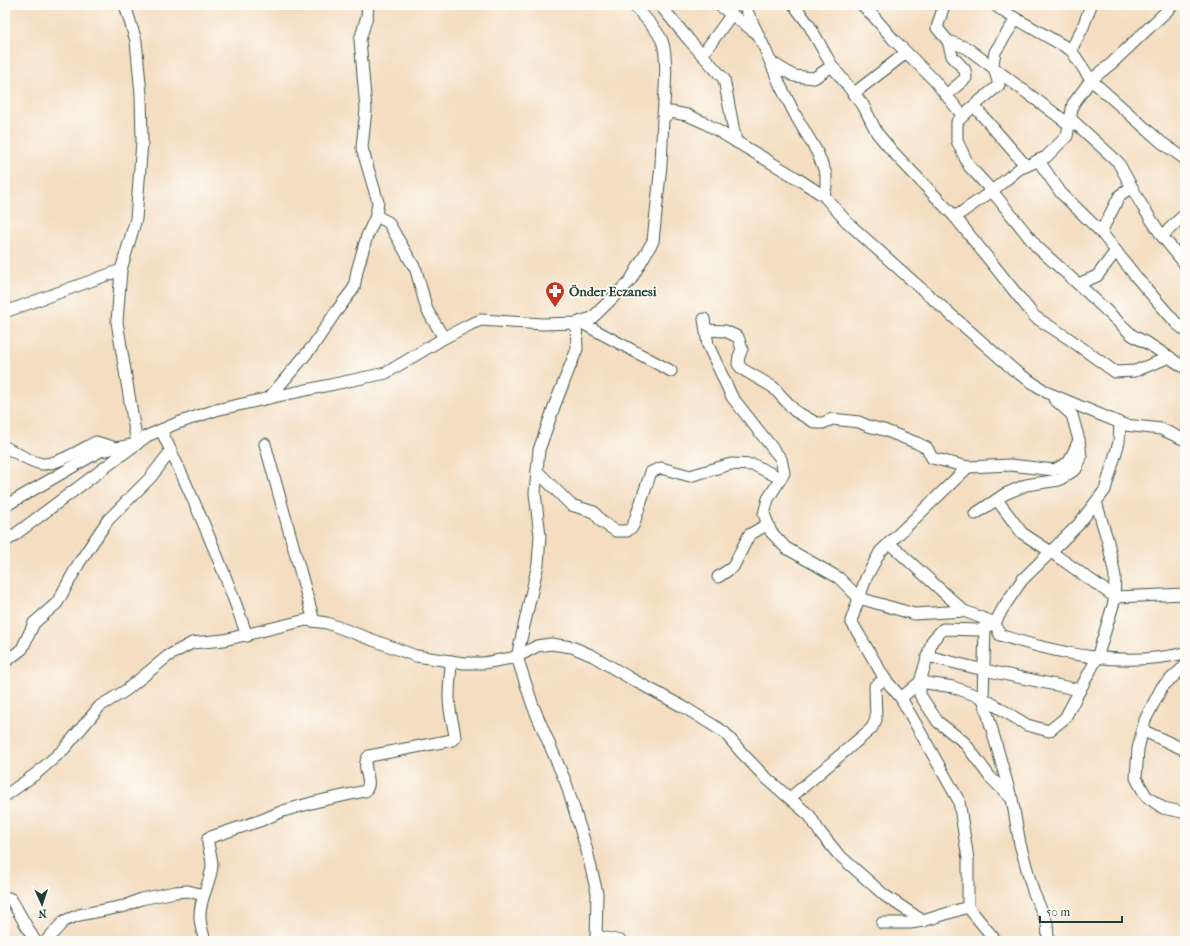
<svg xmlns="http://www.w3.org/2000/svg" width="1190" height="946" font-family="'IM FELL French Canon',serif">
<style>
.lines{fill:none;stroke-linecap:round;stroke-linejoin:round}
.minor-casing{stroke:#3f5549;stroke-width:13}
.minor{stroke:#fff;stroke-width:11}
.labels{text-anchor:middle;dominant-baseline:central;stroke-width:3.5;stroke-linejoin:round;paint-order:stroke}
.poi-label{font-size:13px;font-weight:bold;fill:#1f3d34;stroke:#fdfcf7;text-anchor:start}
</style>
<rect width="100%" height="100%" fill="#fdfcf7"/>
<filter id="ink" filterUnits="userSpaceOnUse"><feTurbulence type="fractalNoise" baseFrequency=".025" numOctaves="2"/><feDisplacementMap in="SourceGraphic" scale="8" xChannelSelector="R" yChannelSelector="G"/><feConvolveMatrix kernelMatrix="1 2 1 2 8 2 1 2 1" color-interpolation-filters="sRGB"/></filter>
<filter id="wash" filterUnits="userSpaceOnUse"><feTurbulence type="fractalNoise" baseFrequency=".012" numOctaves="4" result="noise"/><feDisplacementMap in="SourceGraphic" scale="16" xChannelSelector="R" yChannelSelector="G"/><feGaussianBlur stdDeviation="0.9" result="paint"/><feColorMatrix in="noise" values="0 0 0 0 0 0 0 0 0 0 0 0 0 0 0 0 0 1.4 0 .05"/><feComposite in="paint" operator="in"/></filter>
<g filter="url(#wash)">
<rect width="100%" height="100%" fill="#f4ddc0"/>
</g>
<g filter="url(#ink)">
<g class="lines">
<defs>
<g id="minor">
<path d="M633 5C642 14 658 30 662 41 669 58 664 99 663 118"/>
<polyline points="660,5 689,40 724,79 736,142"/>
<polyline points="719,5 755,32"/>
<polyline points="744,5 765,49 781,87 797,118 817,152 826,174 826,186 824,196"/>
<polyline points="794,5 809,25 832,66 863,105 877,133 893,152 955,217 1035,317 1068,338 1115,372 1135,371 1170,357"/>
<polyline points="862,5 875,18 893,39 934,80 963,116"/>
<polyline points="944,5 937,28 948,41 967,48 1070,125"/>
<polyline points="995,5 1006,13 1071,50 1091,80 1161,142 1185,159"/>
<polyline points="1016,19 995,52 993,64 999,85 969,110 957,122 957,141 969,166 992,191 1037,247 1089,294 1132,335 1152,346 1185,368"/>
<polyline points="1071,50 1083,27 1091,5"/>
<polyline points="702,55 732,14"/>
<polyline points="771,62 794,76 814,78 832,66"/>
<polyline points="853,94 906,53"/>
<polyline points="946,95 966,78 965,70 952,56 948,41"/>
<polyline points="974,106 1026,166"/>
<polyline points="1071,119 1118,162 1141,204 1162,236 1185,264"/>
<polyline points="1038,160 1061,193 1101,232 1137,278 1177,324 1185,330"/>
<polyline points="376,216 388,222 416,270 427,310 444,338"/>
<polyline points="955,217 992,191 1019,169 1046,157 1067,136 1073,104 1091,80 1112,63 1173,5"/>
<polyline points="1101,232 1120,195 1132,187"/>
<polyline points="1162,236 1185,214"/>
<polyline points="1078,284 1097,276 1116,251"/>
<polyline points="5,312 121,270"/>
<polyline points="704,319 708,345 732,397 781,459 784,473 768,499 764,514 771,532 786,548 839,578 859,598 914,614 964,611"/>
<polyline points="580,322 671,371"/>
<polyline points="576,323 577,349 555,404 539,450 535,493 540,536 538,564 517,657 533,706 566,783 586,847 597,893 596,941"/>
<polyline points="706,330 725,331 738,337 742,349 739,356 738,364 742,369 773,387 795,411 816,423 823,423 832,419 859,422 868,426 884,430 917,443 927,448 932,458 968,467"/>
<polyline points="269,398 313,346 335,313 354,288 357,271 367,236 376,216 378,202 362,148 366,109 360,40 367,16 368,5"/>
<path d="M1120 423 1119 442 1105 490 1078 525 1022 580 1003 608 995 623 1000 635C1059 654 1123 668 1185 653"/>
<path d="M161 430C193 497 223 565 247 636"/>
<polyline points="265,444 314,621"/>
<path d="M5 447C15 452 30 462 42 464 57 465 82 449 96 442L113 447"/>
<polyline points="537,471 571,505 594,512 602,522 616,531 627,531 633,526 651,472 661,468 690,476 731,464 754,465 780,478"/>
<polyline points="997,500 1022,533 1051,552 1115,597 1185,594"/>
<polyline points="5,506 100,451 137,444 117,322 121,270 136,219 142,142 141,94 136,41 125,5"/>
<polyline points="975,514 1005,494 1026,485 1059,480 1076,469 1081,457 1079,440"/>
<polyline points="5,542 147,436 175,424 216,410 278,396 386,373 444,338 471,324 481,320 543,324 576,323 592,318 630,281 653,241 661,165 663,118 671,112 687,115 705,123 795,177 824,196 847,222 908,277 1015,371 1048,393 1125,425 1161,429 1185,440"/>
<polyline points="889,543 964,611 995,623 979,630 943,629 932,641 920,682 920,695 938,722 964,742 990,777 1012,799 1020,844 1033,891 1047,923 1048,938 1046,941"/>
<polyline points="718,577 733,567 749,535 768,524"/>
<polyline points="985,628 983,698 1011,797"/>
<polyline points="927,656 984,670 1080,690"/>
<polyline points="5,662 22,649 34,623 57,603 79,563 108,520 150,478 171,451"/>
<polyline points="1185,666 1162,687 1145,720 1138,749 1136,778 1146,796 1163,808 1182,812 1185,811"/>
<polyline points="901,698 920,682 953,687 983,698 1027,725 1049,731 1065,718 1097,658 1114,602 1115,576 1108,542 1096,502"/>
<polyline points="1142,730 1185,750"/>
<polyline points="5,796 37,773 64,749 100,706 125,691 168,656 192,643 224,640 306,620 327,623 416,656 464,663 484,663 517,657 537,646 551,644 572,647 593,656 628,677 687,709 724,732 742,753 764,776 810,816 819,831 838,854 884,895 923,921"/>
<polyline points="790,798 871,729 876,720 875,686 885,679"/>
<polyline points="5,897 11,899 35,941"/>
<polyline points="882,923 910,923 923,921 968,907"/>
<polyline points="596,936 621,941"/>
<polyline points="46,941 64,921 79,915 125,906 141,899 175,892 188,891 203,895"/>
<path d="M205 941C203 933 200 925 200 917 199 899 211 883 212 865 212 856 207 847 208 838L262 820 283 811 315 802 365 791C375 781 359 767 369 756L452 740 455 737C454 727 451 718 450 709 447 692 451 677 451 661"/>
<polyline points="996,941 968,907 968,859 959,801 901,698 885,679 851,621 866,578 880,552 968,467 1010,465 1054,470 1069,462 1079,440 1072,415 1054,399"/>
</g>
</defs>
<use href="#minor" class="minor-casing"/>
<use href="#minor" class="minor"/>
</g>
</g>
<defs>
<symbol id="pharmacy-pin" viewBox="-11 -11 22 30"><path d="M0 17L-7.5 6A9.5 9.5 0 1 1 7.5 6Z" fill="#c8321e" stroke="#fdfcf7"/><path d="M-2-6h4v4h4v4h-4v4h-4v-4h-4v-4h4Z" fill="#fff"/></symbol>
</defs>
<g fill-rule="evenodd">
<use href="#pharmacy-pin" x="544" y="280" width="22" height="30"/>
</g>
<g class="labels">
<g class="poi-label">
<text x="569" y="291">Önder Eczanesi</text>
</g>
</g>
<rect width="1190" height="946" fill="none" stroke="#fdfcf7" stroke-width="20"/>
<g transform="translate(42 904) rotate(177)" stroke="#fdfcf7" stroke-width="3" paint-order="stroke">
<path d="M0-3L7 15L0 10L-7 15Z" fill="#1f3d34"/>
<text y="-6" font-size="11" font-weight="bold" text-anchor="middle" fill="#1f3d34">N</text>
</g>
<path d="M1040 916v6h82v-6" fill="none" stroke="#1f3d34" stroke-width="2"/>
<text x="1046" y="916" font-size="12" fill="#1f3d34" stroke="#fdfcf7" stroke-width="3" paint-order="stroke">50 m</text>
</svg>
